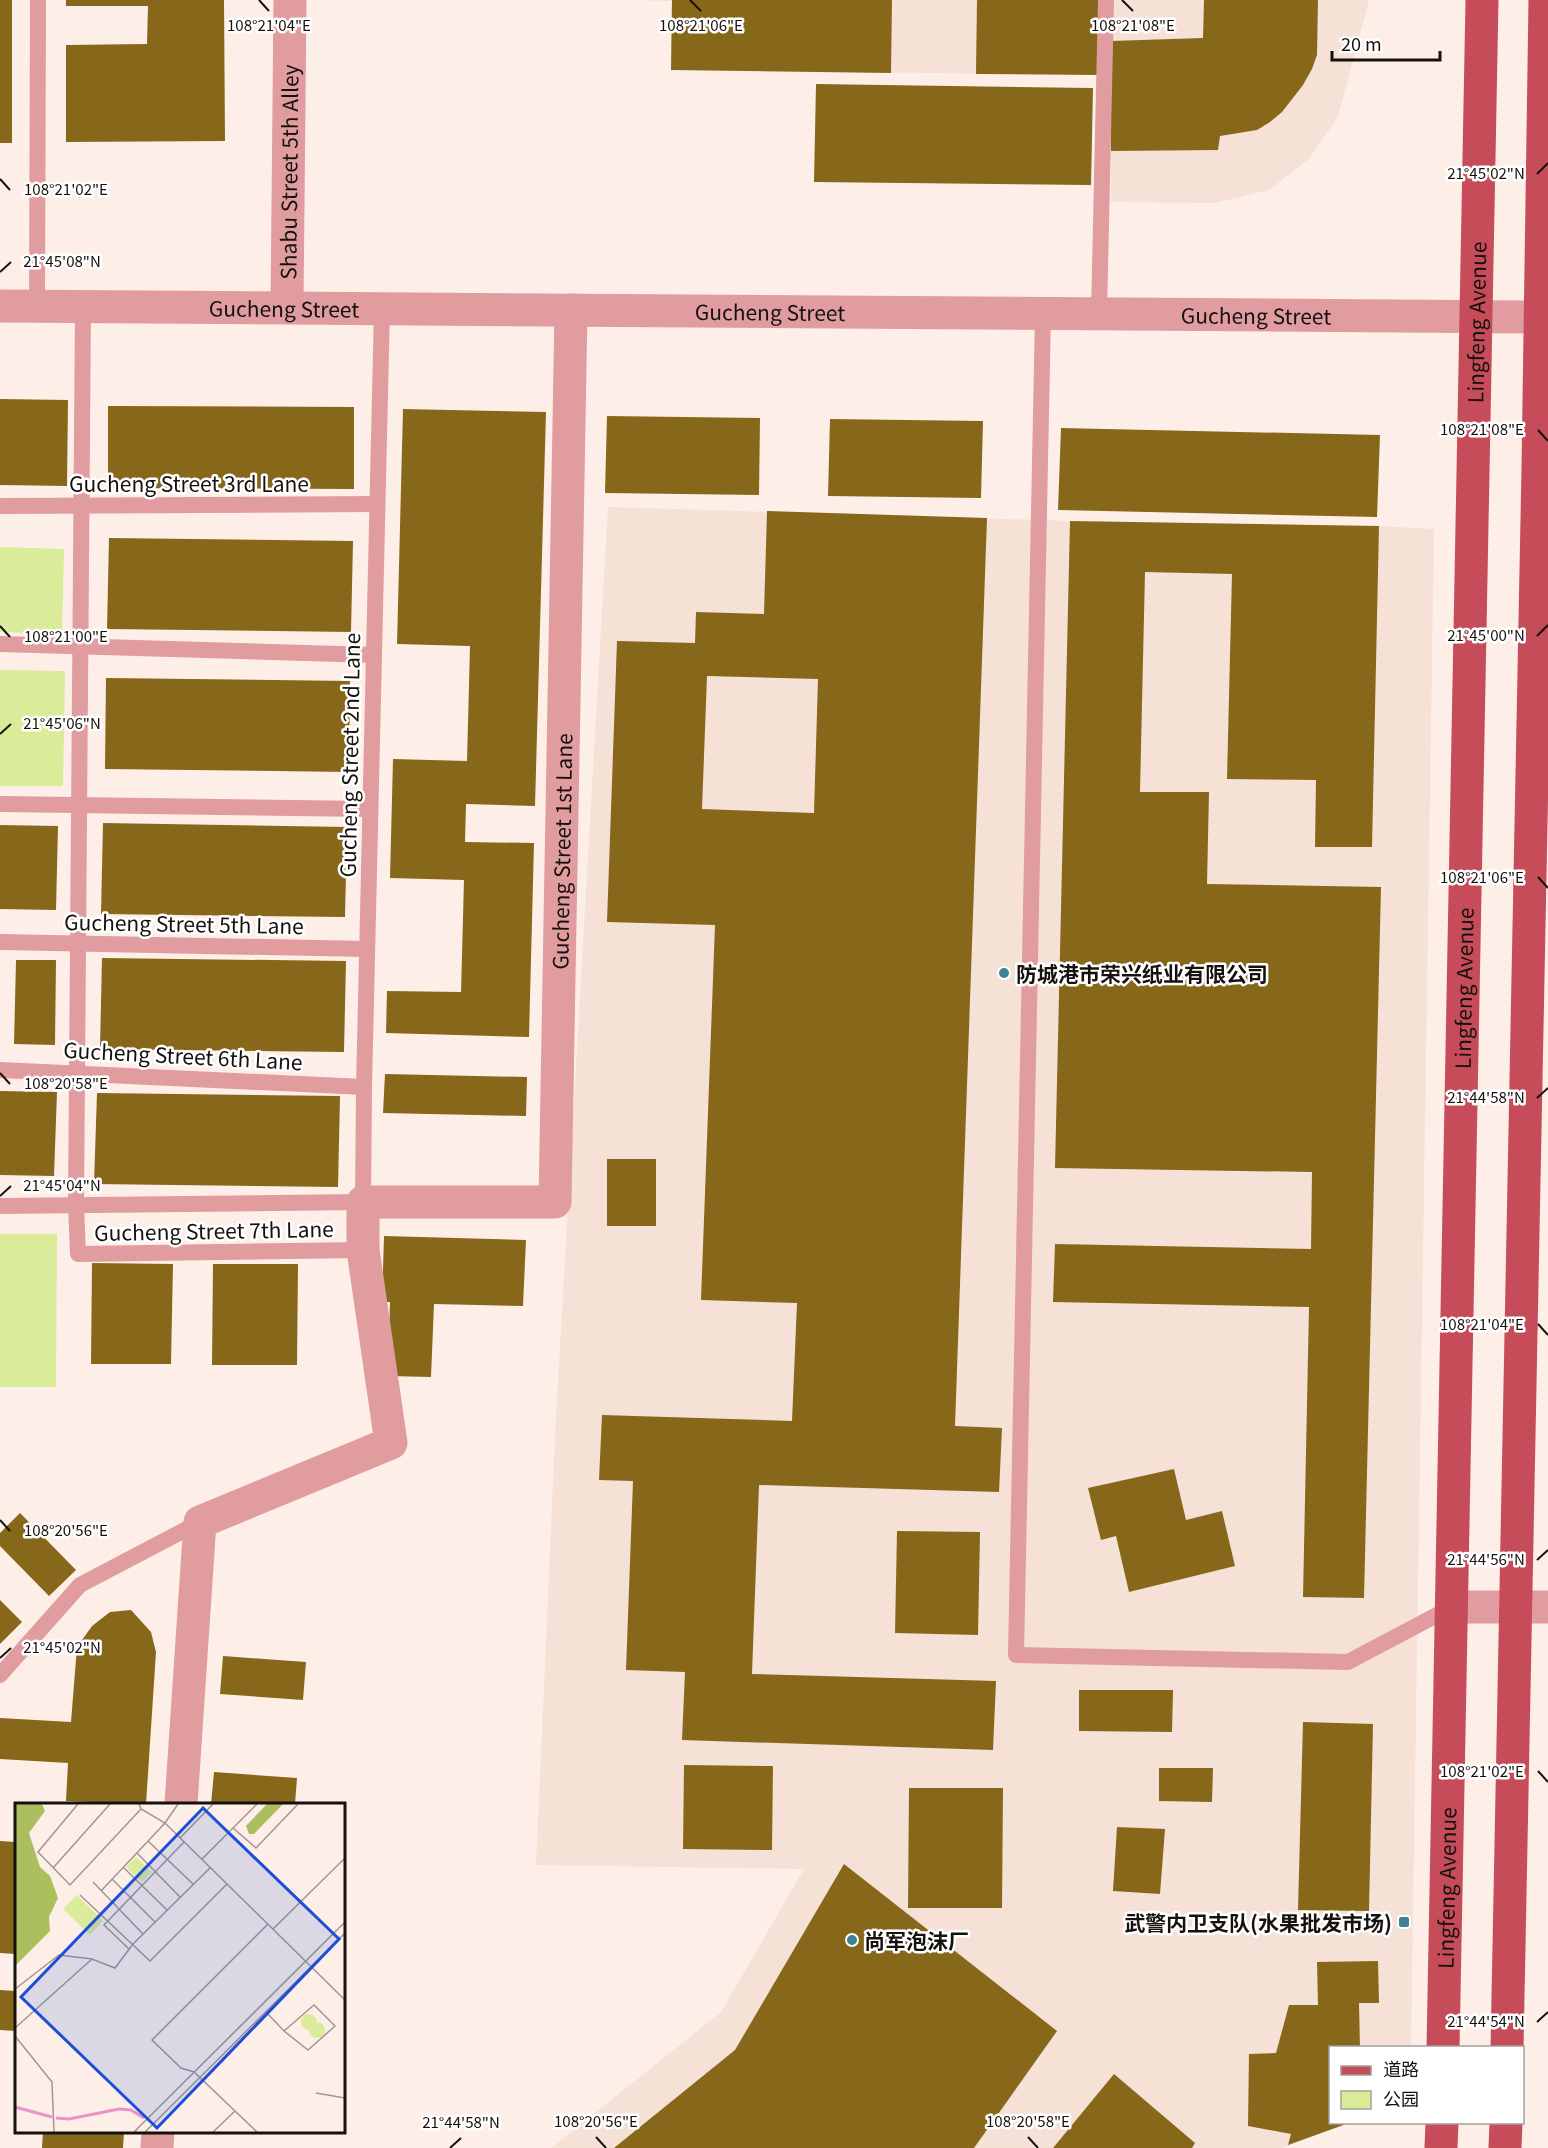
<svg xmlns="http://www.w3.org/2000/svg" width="1548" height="2148" font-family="Georgia,'Noto Sans SC',serif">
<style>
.built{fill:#f5e1d5}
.green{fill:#daec9a}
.building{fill:#87671a;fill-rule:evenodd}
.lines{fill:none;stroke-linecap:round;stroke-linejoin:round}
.lane{stroke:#e19c9f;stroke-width:16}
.street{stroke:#e19c9f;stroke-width:33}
.primary{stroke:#c74c5a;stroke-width:33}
.ticks{fill:none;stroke:#15110e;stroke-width:2}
.poi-dot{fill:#418195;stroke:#fff;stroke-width:2}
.labels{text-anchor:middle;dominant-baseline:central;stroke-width:5;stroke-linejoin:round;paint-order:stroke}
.street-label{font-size:21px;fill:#15110e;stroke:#fff}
.poi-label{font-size:21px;font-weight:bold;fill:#15110e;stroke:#fff;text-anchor:start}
.inset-river{fill:none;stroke:#e993c9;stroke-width:3}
.inset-road{fill:none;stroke:#a09691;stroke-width:1.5}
.view{fill:#1d4ed8;fill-opacity:0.15;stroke:#1d4ed8;stroke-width:3}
.inset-edge{fill:none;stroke:#15110e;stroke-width:3}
.ticks-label{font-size:15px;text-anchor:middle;fill:#15110e;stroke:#fff;stroke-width:5;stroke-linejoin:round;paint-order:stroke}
</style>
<rect width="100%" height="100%" fill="#fdefe8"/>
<g class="built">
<polygon points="626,0 1369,0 1338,117 1309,159 1269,190 1214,203 1111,202 1111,151 1098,75 671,70 672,1"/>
<polygon points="608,507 1070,521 1379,526 1434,529 1411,2047 1330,2048 1330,2122 1354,2123 1345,2124 1283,2148 551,2148 721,2012 804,1869 536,1865 556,1417"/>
</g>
<g class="green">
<polygon points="0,547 64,549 62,634 0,632"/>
<polygon points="0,670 65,671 63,786 0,786"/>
<polygon points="0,1234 57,1234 56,1387 0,1387"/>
</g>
<g class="building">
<rect x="0" y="0" width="12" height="143"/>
<polygon points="66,0 224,0 225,141 66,142 66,45 147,44 148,6 66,6"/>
<polygon points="672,0 892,0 891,73 671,70"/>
<polygon points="977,0 1100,0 1099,75 976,74"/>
<polygon points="1204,0 1318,0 1317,55 1312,69 1303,85 1282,112 1270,122 1257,130 1220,136 1218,150 1111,151 1111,41 1203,38"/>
<polygon points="816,84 1093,88 1091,185 814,182"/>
<polygon points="0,399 68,400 67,486 0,485"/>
<polygon points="108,406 354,407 354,489 108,488"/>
<polygon points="403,409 546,412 535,806 466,804 465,842 534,843 529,1037 386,1033 387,991 461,992 464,880 390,878 393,759 467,761 470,646 397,644"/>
<polygon points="607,416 760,418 759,495 605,493"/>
<polygon points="830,419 983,421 981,498 828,496"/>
<polygon points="1061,428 1380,435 1377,517 1058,510"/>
<path d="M767 511 987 518 955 1426 1002 1428 999 1492 759 1485 752 1674 996 1681 993 1750 682 1740 685 1672 626 1670 633 1481 599 1480 602 1415 792 1421 797 1303 701 1300 715 925 607 922 617 641 695 643 696 612 764 614ZM707 676 818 679 814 813 702 809Z"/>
<polygon points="1070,521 1379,526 1372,847 1315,847 1316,780 1227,779 1232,574 1145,572 1140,792 1209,792 1207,884 1381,887 1364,1598 1303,1597 1309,1307 1053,1302 1055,1244 1311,1249 1312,1172 1055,1168"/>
<polygon points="109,538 353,541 351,632 107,629"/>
<polygon points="106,678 350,681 349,772 105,769"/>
<polygon points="103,823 347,827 345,917 101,914"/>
<polygon points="0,825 58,826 56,910 0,909"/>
<polygon points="102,958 346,961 344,1052 100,1049"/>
<polygon points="16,960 56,960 55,1045 14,1044"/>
<polygon points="385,1074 527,1077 526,1116 383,1113"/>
<polygon points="0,1091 57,1092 54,1176 0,1175"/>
<polygon points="97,1093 340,1096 338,1187 94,1184"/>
<rect x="607" y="1159" width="49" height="67"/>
<polygon points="384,1236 526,1240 523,1306 434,1304 431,1377 388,1376 390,1302 382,1302"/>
<polygon points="92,1263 173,1264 171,1364 91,1364"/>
<polygon points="213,1264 298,1264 297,1365 212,1365"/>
<polygon points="1174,1469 1186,1520 1222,1511 1235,1566 1129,1592 1116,1536 1101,1540 1088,1488"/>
<polygon points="20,1513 76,1570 49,1596 0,1546 0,1533"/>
<polygon points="897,1531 980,1532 978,1635 895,1633"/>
<polygon points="0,1600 22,1622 0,1644"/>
<polygon points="131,1610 151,1632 156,1652 146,1804 66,1801 68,1763 0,1759 0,1718 71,1722 77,1647 92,1626 110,1612"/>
<polygon points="223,1656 306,1662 303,1700 220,1694"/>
<polygon points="1079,1690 1173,1690 1172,1732 1079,1731"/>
<polygon points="1303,1722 1373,1724 1369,1911 1298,1910"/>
<polygon points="684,1765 773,1766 772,1850 683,1849"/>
<polygon points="1159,1768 1213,1768 1212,1802 1159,1801"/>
<polygon points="214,1772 297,1778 295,1804 211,1804"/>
<polygon points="909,1788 1003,1788 1002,1908 908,1908"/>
<polygon points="1117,1827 1165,1829 1160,1894 1113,1891"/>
<polygon points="0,1841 16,1842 16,1954 0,1953"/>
<polygon points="844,1864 1057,2031 974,2148 614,2148 735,2050"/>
<polygon points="1378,1961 1379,2003 1359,2003 1360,2048 1330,2048 1330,2122 1349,2123 1288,2145 1291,2134 1248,2126 1249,2054 1276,2053 1289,2005 1318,2005 1317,1962"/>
<polygon points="0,1990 16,1991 16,2031 0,2030"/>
<polygon points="1114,2074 1195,2143 1192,2148 1053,2148"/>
<polygon points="43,2132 124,2132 123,2148 42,2148"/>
</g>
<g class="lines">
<g class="lane">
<polyline points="37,306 38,0"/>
<polyline points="83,306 76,1205 78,1254 363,1250"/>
<polyline points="1043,313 1016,1655 1348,1662 1452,1607"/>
<polyline points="1099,314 1106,0"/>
<polyline points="0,506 377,504"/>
<polyline points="0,644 374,655"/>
<polyline points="0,804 370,809"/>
<polyline points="0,942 367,949"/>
<polyline points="0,1070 364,1087"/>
<polyline points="0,1206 363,1202 364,1087 382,308"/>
<polyline points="0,1675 80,1585 200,1522"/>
</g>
<g class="street">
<path id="s1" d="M0 306 1539 317"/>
<path id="s2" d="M287 307 290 0"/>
<polyline points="1452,1607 1548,1607"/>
<path id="s3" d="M181 1804 200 1522 391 1443 363 1250V1202H555L571 310"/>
<polyline points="157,2148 158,2132"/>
</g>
<g class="primary">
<path id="s4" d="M1443 2048 1482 0"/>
<polyline points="1507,2048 1538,468 1545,0"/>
<polyline points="1441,2148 1442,2122"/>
<polyline points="1505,2148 1506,2122"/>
</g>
</g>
<path class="ticks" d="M259 0 269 11M690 0 701 11M1122 0 1133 11M1537 174 1548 163M0 179 10 190M0 272 11 262M1538 430 1548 441M0 626 10 637M1537 636 1548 625M0 734 11 724M1538 877 1548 888M0 1073 10 1084M1537 1098 1548 1088M0 1196 11 1186M1538 1324 1548 1335M0 1520 10 1531M1537 1560 1548 1550M0 1658 11 1648M1538 1771 1548 1782M1537 2022 1548 2012M596 2137 606 2148M1028 2137 1038 2148M450 2148 461 2138"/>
<g class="poi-dot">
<circle cx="1004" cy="973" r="6"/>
<rect x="1398" y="1916" width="12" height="12" rx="3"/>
<circle cx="852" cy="1940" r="6"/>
</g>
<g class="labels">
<g class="street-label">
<text stroke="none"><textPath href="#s2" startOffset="135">Shabu Street 5th Alley</textPath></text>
<text stroke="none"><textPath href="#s1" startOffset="284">Gucheng Street</textPath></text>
<text stroke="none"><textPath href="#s1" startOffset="770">Gucheng Street</textPath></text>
<text stroke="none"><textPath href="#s1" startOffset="1256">Gucheng Street</textPath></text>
<text stroke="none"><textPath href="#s4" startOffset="1726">Lingfeng Avenue</textPath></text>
<text x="189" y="483">Gucheng Street 3rd Lane</text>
<text transform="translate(349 755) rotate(-89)">Gucheng Street 2nd Lane</text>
<text stroke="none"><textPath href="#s3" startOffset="1275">Gucheng Street 1st Lane</textPath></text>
<text transform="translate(184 923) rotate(1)">Gucheng Street 5th Lane</text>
<text stroke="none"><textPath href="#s4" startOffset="1060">Lingfeng Avenue</textPath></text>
<text transform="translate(183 1055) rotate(3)">Gucheng Street 6th Lane</text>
<text transform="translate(214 1230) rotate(-1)">Gucheng Street 7th Lane</text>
<text stroke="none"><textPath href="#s4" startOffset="160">Lingfeng Avenue</textPath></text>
</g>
<g class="poi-label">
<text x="1016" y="973">防城港市荣兴纸业有限公司</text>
<text x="1392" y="1922" text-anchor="end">武警内卫支队(水果批发市场)</text>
<text x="864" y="1940">尚军泡沫厂</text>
</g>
</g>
<g transform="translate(15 1803)">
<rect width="330" height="330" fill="#fdefe8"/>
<path d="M121 54 137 69 127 79 111 64ZM62 92 88 118 75 132 48 106ZM286 219a8 8 0 1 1 16 0a8 8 0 1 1-16 0ZM294 227a8 8 0 1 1 16 0a8 8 0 1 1-16 0Z" fill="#daec9a"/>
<path d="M0 1H27L30 8 14 30 25 64 35 73 43 95 34 114 35 128 0 163ZM252 1H268L239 31H234L231 23Z" fill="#acbf5f"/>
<path class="inset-river" d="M0 304 37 314M41 315 54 316 104 306 116 307 129 315"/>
<path class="inset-road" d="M63 1 23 49 55 82 126 6M124 1 126 6 150 20 330 197M218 25 241 45 283 1M165 35 198 1M133 38 178 81M122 50 165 94M187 56 242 1M108 64 152 107M38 65 95 1M97 76 140 119M78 79 128 131M86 88 150 20 163 1M65 92 135 158 212 81M258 126 330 55M114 146 89 122 169 39M0 186 44 152 77 156M251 209 269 228 293 247 320 223 299 202 269 228M0 225 77 156 100 165 118 141 196 64M0 233 37 279 39 329M301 290 330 295M119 329 330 119M130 329 330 130M198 329 220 308M242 329 179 269 166 265 137 237 253 121"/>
<path class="view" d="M188 5 324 136 142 325 6 194Z"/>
<rect width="330" height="330" class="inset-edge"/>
</g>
<g class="ticks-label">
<text x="269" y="31">108°21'04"E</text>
<text x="701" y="31">108°21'06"E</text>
<text x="1133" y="31">108°21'08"E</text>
<text x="1486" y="179">21°45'02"N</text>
<text x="66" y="195">108°21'02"E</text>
<text x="62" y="267">21°45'08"N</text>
<text x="1482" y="435">108°21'08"E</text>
<text x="1486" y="641">21°45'00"N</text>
<text x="66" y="642">108°21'00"E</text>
<text x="62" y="729">21°45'06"N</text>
<text x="1482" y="883">108°21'06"E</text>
<text x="66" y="1089">108°20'58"E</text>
<text x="1486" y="1103">21°44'58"N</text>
<text x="62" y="1191">21°45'04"N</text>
<text x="1482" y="1330">108°21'04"E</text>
<text x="66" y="1536">108°20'56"E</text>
<text x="1486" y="1565">21°44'56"N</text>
<text x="62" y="1653">21°45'02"N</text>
<text x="1482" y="1777">108°21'02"E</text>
<text x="1486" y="2027">21°44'54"N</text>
<text x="596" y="2127">108°20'56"E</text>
<text x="1028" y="2127">108°20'58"E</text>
<text x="461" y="2128">21°44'58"N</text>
</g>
<rect x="1329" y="2046" width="195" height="78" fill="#ffffff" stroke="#a1a09f" stroke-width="1.5"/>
<rect x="1341" y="2066" width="30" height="9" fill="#c74c5a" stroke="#a1a09f" stroke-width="1.5"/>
<text x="1383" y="2076" font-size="18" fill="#15110e">道路</text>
<rect x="1341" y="2091" width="30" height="18" fill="#daec9a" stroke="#a1a09f" stroke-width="1.5"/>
<text x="1383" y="2106" font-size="18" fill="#15110e">公园</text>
<path d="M1332 51v9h108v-9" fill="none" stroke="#15110e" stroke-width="3"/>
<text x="1341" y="51" font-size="18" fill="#15110e" stroke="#ffffff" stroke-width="4.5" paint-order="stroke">20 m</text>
</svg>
